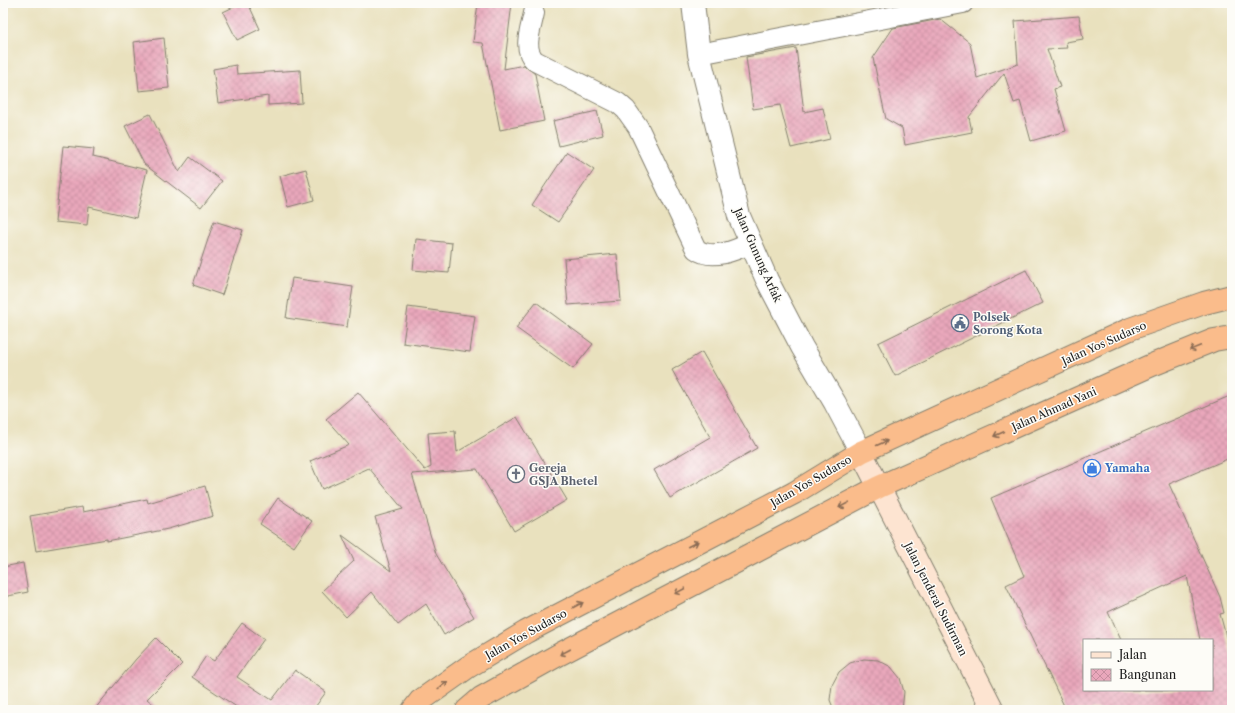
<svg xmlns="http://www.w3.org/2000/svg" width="1235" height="713" font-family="'Libre Caslon Text',serif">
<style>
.building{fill:url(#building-cross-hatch);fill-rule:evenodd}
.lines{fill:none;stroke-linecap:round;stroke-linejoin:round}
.minor-casing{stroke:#827e6d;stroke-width:22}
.tertiary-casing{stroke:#827e6d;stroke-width:24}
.secondary-casing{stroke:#827e6d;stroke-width:24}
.trunk-casing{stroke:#827e6d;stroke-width:24}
.minor{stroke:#fff;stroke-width:20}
.tertiary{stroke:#fff;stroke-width:22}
.secondary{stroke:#fde4d1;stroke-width:22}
.trunk{stroke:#fabc8b;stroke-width:22}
.oneway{stroke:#8b6c54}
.labels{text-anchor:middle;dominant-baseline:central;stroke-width:3;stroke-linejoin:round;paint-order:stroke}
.street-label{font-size:11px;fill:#1c1c1c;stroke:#fdfcf7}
.service-label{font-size:11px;font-weight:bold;fill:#4e5e75;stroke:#fdfcf7;text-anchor:start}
.worship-label{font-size:11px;font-weight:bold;fill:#5b616d;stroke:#fdfcf7;text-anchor:start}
.shop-label{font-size:11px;font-weight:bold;fill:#366cbe;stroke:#fdfcf7;text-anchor:start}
</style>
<defs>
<pattern id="building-cross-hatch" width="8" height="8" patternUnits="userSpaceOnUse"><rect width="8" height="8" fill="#e9a7bb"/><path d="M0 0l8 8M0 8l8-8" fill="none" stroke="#c78fa0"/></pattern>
</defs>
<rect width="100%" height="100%" fill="#fdfcf7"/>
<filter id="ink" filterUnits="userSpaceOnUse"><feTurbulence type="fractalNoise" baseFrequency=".025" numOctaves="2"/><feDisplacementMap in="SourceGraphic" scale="8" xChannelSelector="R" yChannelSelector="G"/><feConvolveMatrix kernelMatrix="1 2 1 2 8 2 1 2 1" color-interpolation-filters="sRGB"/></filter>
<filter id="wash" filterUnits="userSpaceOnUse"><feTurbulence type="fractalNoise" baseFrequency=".012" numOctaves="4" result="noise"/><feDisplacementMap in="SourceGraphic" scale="16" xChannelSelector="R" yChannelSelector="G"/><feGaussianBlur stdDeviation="0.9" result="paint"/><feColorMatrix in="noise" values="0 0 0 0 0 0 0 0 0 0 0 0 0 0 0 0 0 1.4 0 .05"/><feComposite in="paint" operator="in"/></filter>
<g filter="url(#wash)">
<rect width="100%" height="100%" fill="#e9e1be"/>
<g id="blocks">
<g class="building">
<polygon points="242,3 248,3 260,29 237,40 223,12"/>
<polygon points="478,3 512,3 504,69 524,65 535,74 544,121 500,130 483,43 473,42"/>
<polygon points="1079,16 1083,39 1066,42 1067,48 1047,49 1060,87 1054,89 1066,131 1031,141 1020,101 1014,103 1004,73 969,117 972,132 905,145 902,128 886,119 873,58 893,28 940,19 970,43 977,78 1018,64 1015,21"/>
<polygon points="164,38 169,88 139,91 134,42"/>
<polygon points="796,48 804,112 823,108 830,139 791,148 780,105 753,109 746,57"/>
<polygon points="236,65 237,74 300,70 302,103 268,105 268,96 218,103 213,69"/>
<polygon points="597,111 603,135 559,146 553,121"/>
<polygon points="150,114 179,172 190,157 222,181 201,208 144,164 125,126"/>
<polygon points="63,146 94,149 93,157 147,170 136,218 89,207 87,225 55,222"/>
<polygon points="567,152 594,170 558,222 532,205"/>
<polygon points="306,169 314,200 288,207 280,176"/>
<polygon points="214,221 243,230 222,295 193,285"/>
<polygon points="416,239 452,243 449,273 413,270"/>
<polygon points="617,254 621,301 568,305 564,259"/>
<polygon points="1026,270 1043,303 895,376 878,343"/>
<polygon points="292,278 353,287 347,327 286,318"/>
<polygon points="536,302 593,344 573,369 516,328"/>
<polygon points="408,307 475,316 470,352 403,343"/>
<polygon points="702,352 757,448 670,498 654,470 710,437 672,370"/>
<polygon points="358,392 425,470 431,467 428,433 455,431 457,452 517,417 567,500 514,531 477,469 412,474 436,554 474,617 444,635 426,604 398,625 372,592 346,617 322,591 354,561 342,535 391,571 375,517 403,509 369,468 322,489 310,461 349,445 326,419"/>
<path d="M1232 395V457L1169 484 1220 597 1224 613 1220 614 1232 658V710H1066L1006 585 1024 576 991 498ZM1187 576 1200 640H1212V690H1084V640H1121L1108 612Z"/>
<polygon points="205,486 213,516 168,529 107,541 107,539 36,551 30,516 82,507 83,512 147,499 148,503"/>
<polygon points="278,498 312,521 294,547 260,524"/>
<polygon points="23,563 28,592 3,597 3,567"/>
<polygon points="242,623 264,639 237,677 272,700 295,670 326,692 313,710 241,710 192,677 206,656 214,661"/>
<polygon points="156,638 182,664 147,699 160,710 94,710 136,659"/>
<polygon points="864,659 878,660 891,667 900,678 904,692 902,710 834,710 830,700 832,685 839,672 850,663"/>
</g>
</g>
</g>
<g filter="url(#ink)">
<use href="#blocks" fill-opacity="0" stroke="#827e6d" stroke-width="1"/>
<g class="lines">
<defs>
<g id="minor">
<path d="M534 13C531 29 522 49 535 61L618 103 626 110 638 127 696 249C712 261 736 250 751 243"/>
<polyline points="699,54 963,3"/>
</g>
<polyline id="tertiary" points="693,3 699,54 739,216 767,280 802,347 835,403 861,452"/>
<polyline id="secondary" points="861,452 993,710"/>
<g id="trunk">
<polyline points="413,710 420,701 468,667 526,632 794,493 861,452 1130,329 1204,303 1232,296"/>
<polyline points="467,710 481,698 560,654 879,487 1152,365 1214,340 1232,337"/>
</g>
</defs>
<use href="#minor" class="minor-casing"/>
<use href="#tertiary" class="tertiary-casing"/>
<use href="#secondary" class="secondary-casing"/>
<use href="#trunk" class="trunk-casing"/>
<use href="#minor" class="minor"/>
<use href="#tertiary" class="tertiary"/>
<use href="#secondary" class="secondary"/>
<use href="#trunk" class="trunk"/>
</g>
<defs><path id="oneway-shaft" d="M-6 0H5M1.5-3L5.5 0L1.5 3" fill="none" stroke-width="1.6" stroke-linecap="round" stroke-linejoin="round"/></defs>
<g class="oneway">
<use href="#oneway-shaft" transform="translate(1195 348) rotate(158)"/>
<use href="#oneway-shaft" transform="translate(999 434) rotate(156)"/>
<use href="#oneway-shaft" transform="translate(882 443) rotate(-24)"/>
<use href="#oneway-shaft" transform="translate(844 505) rotate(152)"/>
<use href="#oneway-shaft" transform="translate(693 544) rotate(-27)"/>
<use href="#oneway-shaft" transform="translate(680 591) rotate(152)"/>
<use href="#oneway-shaft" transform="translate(578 605) rotate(-28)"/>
<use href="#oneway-shaft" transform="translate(565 652) rotate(152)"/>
<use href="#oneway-shaft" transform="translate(443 685) rotate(-36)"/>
</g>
</g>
<defs>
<symbol id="civic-ring" viewBox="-11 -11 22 22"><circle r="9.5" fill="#fdfcf7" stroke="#5c6f8a" stroke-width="1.5"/><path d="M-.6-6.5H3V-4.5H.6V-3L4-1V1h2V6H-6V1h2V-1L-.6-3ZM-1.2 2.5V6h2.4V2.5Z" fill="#5c6f8a"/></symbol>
<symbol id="shop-ring" viewBox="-11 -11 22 22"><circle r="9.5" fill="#fdfcf7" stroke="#3f7fe0" stroke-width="1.5"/><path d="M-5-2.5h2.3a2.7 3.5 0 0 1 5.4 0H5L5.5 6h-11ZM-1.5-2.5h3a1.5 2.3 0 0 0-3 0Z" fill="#3f7fe0"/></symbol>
<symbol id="church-ring" viewBox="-11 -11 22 22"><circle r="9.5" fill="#fdfcf7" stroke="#6b7280" stroke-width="1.5"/><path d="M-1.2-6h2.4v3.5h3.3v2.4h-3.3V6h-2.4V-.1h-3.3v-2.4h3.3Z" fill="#6b7280"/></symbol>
</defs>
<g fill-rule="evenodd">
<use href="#civic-ring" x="950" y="313" width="20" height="20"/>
<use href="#shop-ring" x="1082" y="458" width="20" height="20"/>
<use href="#church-ring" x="506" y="464" width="20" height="20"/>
</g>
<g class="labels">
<g class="street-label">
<text transform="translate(758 255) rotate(66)">Jalan Gunung Arfak</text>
<text transform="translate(1104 343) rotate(-24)">Jalan Yos Sudarso</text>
<text transform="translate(1054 409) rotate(-24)">Jalan Ahmad Yani</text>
<text transform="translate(811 481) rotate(-30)">Jalan Yos Sudarso</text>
<text transform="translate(936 599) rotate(63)">Jalan Jenderal Sudirman</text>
<text transform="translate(526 634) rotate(-29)">Jalan Yos Sudarso</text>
</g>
<g class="service-label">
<text x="973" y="317">Polsek<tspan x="973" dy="13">Sorong Kota</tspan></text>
</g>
<g class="worship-label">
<text x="529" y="468">Gereja<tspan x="529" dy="13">GSJA Bhetel</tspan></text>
</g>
<g class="shop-label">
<text x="1105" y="468">Yamaha</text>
</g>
</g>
<rect width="1235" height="713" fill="none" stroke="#fdfcf7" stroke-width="16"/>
<rect x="1083" y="639" width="130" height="52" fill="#fdfcf7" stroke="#a3a29f"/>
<rect x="1091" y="652" width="20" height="6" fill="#fde4d1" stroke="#a3a29f"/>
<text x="1119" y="659" font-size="12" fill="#1c1c1c">Jalan</text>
<rect x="1091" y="669" width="20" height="12" fill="url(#building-cross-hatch)" stroke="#a3a29f"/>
<text x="1119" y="679" font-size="12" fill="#1c1c1c">Bangunan</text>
</svg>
